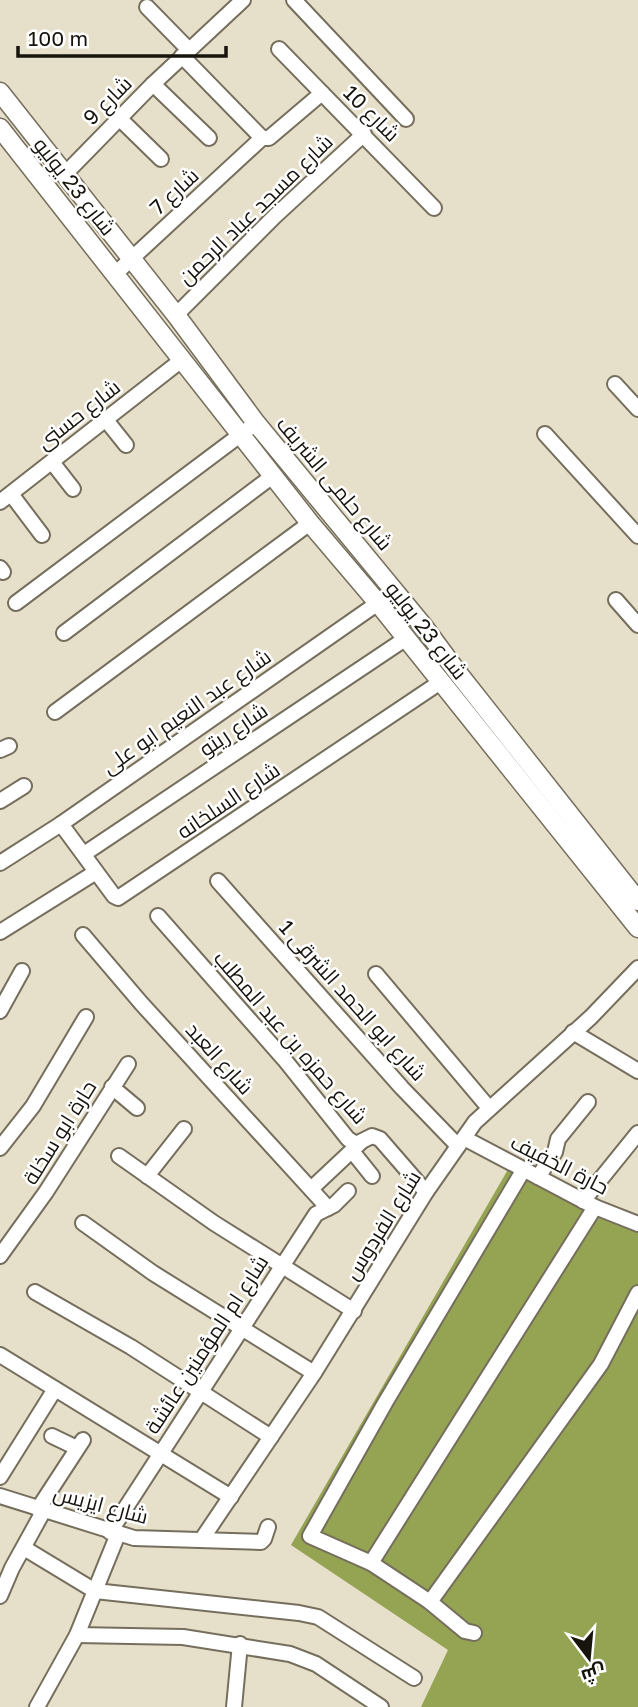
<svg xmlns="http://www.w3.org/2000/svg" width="638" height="1707" font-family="'Golos Text',Cairo,sans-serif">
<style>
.forest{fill:#94a453}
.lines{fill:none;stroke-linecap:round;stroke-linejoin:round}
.minor-casing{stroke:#756e5c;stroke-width:18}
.tertiary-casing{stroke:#756e5c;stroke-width:21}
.minor{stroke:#fff;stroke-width:14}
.tertiary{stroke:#fff;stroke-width:18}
.labels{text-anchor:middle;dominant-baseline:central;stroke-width:5;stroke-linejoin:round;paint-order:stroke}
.street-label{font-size:21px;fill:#17140d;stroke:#fff}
</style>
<rect width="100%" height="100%" fill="#e6dfca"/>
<polygon class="forest" points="510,1166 581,1209 638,1225 638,1707 421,1707 448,1650 291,1545"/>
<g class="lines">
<defs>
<g id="minor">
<polyline points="294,0 406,119"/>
<polyline points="147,7 189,50"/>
<polyline points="279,49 434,208"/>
<polyline points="182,56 262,138"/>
<polyline points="153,84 209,138"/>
<polyline points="119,118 161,159"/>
<polyline points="65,174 153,84 243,0"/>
<polyline points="115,274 262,138 269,138 322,93"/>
<polyline points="176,315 275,216 364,134"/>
<polyline points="615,384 638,409"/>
<polyline points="106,420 126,445"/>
<polyline points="545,434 638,536"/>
<polyline points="52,462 73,489"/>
<polyline points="11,494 42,535"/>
<polyline points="0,502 183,359"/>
<polyline points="0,568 3,572"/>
<polyline points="616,600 638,625"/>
<polyline points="16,603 256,423"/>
<polyline points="64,633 274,475"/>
<polyline points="55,712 310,523"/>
<polyline points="0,750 9,746"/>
<polyline points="0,801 24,786"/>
<polyline points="61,824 114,896 118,898 439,683"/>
<polyline points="84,854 405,639"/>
<polyline points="0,863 61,824 378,603 394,590"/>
<polyline points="218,881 402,1088 458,1146"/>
<polyline points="158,916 284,1059 348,1139 356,1144 372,1136 380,1139 426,1192"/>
<polyline points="0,932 96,872"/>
<polyline points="83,935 141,1003 328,1208"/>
<polyline points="376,974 489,1108"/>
<polyline points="0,1011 22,971"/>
<polyline points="573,1032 638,1071"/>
<polyline points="112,1087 137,1108"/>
<polyline points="464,1138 595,1207 638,1224"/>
<polyline points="0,1148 33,1106 86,1017"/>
<polyline points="352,1151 372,1176"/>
<polyline points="119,1156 214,1223 354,1311"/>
<polyline points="147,1176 184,1129"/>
<polyline points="538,1177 555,1152 558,1139 588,1102"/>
<polyline points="311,1189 361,1142"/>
<polyline points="583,1201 638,1133"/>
<polyline points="83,1223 153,1273 314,1373"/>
<polyline points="0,1256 46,1192 128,1064"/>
<polyline points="35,1292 131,1347 271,1437"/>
<polyline points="0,1355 231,1497"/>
<polyline points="52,1436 77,1448"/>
<polyline points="0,1477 55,1389"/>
<polyline points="0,1496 134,1538 261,1542 264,1539 268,1527"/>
<polyline points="38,1509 83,1440"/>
<polyline points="110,1532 316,1214 334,1205 348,1191"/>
<polyline points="202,1539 314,1373 426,1192 475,1122 591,1017 638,968"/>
<polyline points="24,1548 95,1591 299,1613 318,1617 414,1678"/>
<polyline points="371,1563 595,1207"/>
<polyline points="0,1596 12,1568 44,1510"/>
<polyline points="430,1602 601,1364 638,1293"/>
<polyline points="474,1633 465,1631 430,1602 371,1563 310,1536 385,1403 524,1169"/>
<polyline points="77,1635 183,1637 290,1654 316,1664 381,1707"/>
<polyline points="37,1707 77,1635 118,1534"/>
<polyline points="234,1707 240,1644"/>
</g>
<g id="tertiary">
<polyline points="0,92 176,315 256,423 424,627 458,673 638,901"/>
<polyline points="0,128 310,523 378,603 638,928"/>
</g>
</defs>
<use href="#minor" class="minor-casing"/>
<use href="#tertiary" class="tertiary-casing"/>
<use href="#minor" class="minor"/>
<use href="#tertiary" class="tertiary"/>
</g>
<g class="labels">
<g class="street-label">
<text transform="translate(107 100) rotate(-45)">شارع 9</text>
<text transform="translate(372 113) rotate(45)">شارع 10</text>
<text transform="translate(75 186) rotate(52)">شارع 23 يوليو</text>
<text transform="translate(174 191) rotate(-43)">شارع 7</text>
<text transform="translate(255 209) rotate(-44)">شارع مسجد عباد الرحمن</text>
<text transform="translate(78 414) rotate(-38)">شارع حسنى</text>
<text transform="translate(335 483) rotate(50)">شارع حلمى الشريف</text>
<text transform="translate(427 630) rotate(52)">شارع 23 يوليو</text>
<text transform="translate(186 711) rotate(-35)">شارع عبد النعيم ابو على</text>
<text transform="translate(233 729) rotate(-34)">شارع ريتو</text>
<text transform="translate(228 800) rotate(-34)">شارع السلخانه</text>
<text transform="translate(353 1000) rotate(48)">شارع ابو الحمد الشرقى 1</text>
<text transform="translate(291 1037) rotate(49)">شارع حمزه بن عبد المطلب</text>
<text transform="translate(220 1058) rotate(48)">شارع العبد</text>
<text transform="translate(59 1132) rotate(-58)">حارة ابو سخلة</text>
<text transform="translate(560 1164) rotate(27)">حارة الخفيف</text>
<text transform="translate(382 1225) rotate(-58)">شارع الفردوس</text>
<text transform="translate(206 1344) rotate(-57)">شارع ام المؤمنين عائشة</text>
<text transform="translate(101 1504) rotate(15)">شارع ايزيس</text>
</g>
</g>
<g transform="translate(589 1658) rotate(164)" stroke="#ffffff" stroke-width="5" paint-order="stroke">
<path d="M0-5L12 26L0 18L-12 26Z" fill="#17140d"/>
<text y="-10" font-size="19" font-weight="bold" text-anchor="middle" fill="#17140d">ش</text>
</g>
<path d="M18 46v10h208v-10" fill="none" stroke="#17140d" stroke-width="3.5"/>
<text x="28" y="46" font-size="21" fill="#17140d" stroke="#ffffff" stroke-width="5" paint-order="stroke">100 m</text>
</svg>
